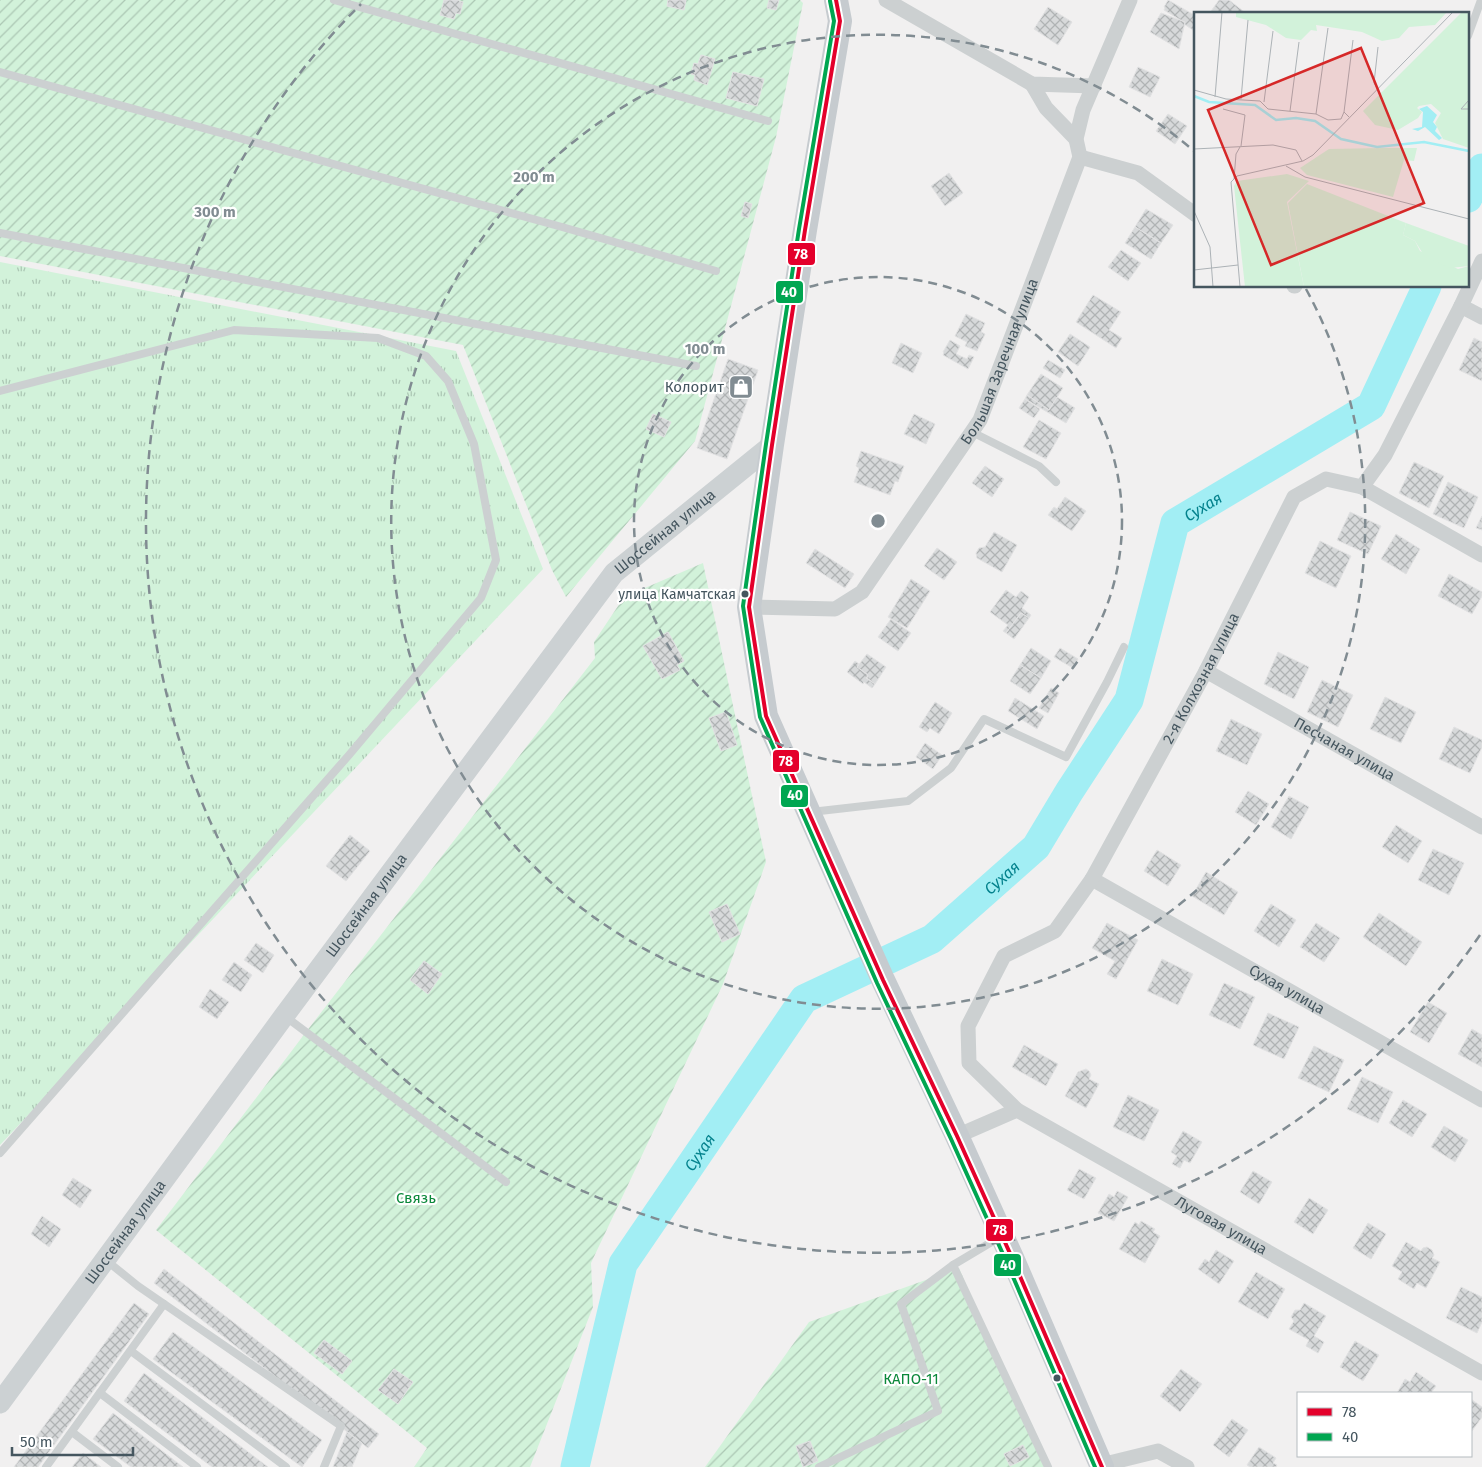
<svg xmlns="http://www.w3.org/2000/svg" width="1482" height="1467" font-family="'Fira Sans',sans-serif">
<style>
.grass{fill:url(#grass-tufts)}
.garden{fill:url(#garden-furrows)}
.lines{fill:none;stroke-linecap:round;stroke-linejoin:round}
.river{stroke:#a2eef4;stroke-width:29}
.building{fill:url(#building-cross-hatch);stroke:#e2e2e3}
.lane{stroke:#ccd0d1;stroke-width:8}
.street{stroke:#ccd0d1;stroke-width:15}
.secondary{stroke:#ccd1d3;stroke-width:21}
.primary{stroke:#c6cbcf;stroke-width:24}
.bus-1-casing{stroke:#fff;stroke-width:8}
.bus-2-casing{stroke:#fff;stroke-width:8}
.bus-1{stroke:#e4002b;stroke-width:4}
.bus-2{stroke:#00a651;stroke-width:4}
.ring{fill:none;stroke:#818c92;stroke-width:2.5;stroke-dasharray:9 6}
.bus-dot{fill:#45565f;stroke:#fff;stroke-width:2}
.labels{text-anchor:middle;dominant-baseline:central;stroke-width:4.5;stroke-linejoin:round;paint-order:stroke}
.bus-label{font-size:14px;fill:#45565f;stroke:#fff;text-anchor:end}
.street-label{font-size:15px;fill:#45565f;stroke:#fff}
.poi-label{font-size:15px;fill:#45565f;stroke:#fff;text-anchor:end}
.park-label{font-size:15px;fill:#0c893b;stroke:#fff}
.water-label{font-size:16px;font-style:italic;fill:#04828d;stroke:#fff}
.inset-river{fill:none;stroke:#a2eef4;stroke-width:2.5}
.inset-road{fill:none;stroke:#acb2b6;stroke-width:1}
.view{fill:#d62828;fill-opacity:0.15;stroke:#d62828;stroke-width:2.5}
.inset-edge{fill:none;stroke:#45565f;stroke-width:2.5}
.centre{fill:#818c92;stroke:#fff;stroke-width:2.5}
.ring-label{font-size:15px;text-anchor:middle;font-weight:bold;fill:#818c92;stroke:#fff;stroke-width:4.5;stroke-linejoin:round;paint-order:stroke}
.line-badge{stroke:#fff;stroke-width:2}
.badge-label{font-size:14px;text-anchor:middle;font-weight:bold;fill:#fff}
</style>
<defs>
<pattern id="grass-tufts" width="24" height="20" patternUnits="userSpaceOnUse" patternTransform="scale(1.25)"><rect width="24" height="20" fill="#d2f2da"/><path d="M3 7l-1-3M5 7V3M7 7l1-3M15 17l-1-3M17 17v-4M19 17l1-3" fill="none" stroke="#acc7b4"/></pattern>
<pattern id="garden-furrows" width="10" height="10" patternUnits="userSpaceOnUse" patternTransform="scale(1.25)"><rect width="10" height="10" fill="#d2f2da"/><path d="M-1 1l2-2M0 10L10 0M9 11l2-2" fill="none" stroke="#acc7b4"/></pattern>
<pattern id="building-cross-hatch" width="8" height="8" patternUnits="userSpaceOnUse" patternTransform="scale(1.25)"><rect width="8" height="8" fill="#d7d9da"/><path d="M0 0l8 8M0 8l8-8" fill="none" stroke="#b0b3b4"/></pattern>
</defs>
<rect width="100%" height="100%" fill="#f1f0f0"/>
<polygon class="grass" points="0,262 456,351 543,569 0,1145"/>
<g class="garden">
<polygon points="0,0 800,0 803,3 776,137 695,441 566,597 552,570 463,345 0,256"/>
<polygon points="703,563 766,862 723,984 591,1263 593,1307 530,1467 414,1467 427,1448 156,1230 306,1032 595,658 594,642 624,597"/>
<polygon points="959,1268 1044,1467 705,1467 809,1322"/>
</g>
<g class="lines">
<g class="river">
<polyline points="1468,198 1482,168"/>
<path id="s1" d="M575 1467 623 1264 804 999 932 939 1036 847 1069 792 1129 700 1175 523 1371 406 1427 286"/>
</g>
</g>
<g class="building">
<polygon points="444,0 459,0 459,1 463,2 460,14 456,13 454,19 440,15"/>
<polygon points="668,0 686,0 684,10 667,6"/>
<polygon points="769,0 779,0 776,10 767,8"/>
<polygon points="1168,0 1196,16 1196,32 1181,22 1182,21 1164,10 1165,8 1164,7"/>
<polygon points="1219,0 1229,0 1247,14 1209,14"/>
<polygon points="1048,7 1072,22 1058,45 1034,29"/>
<polygon points="1161,13 1185,22 1179,49 1150,32"/>
<polygon points="701,55 715,59 707,85 694,80 695,75 691,74 694,63 698,64"/>
<polygon points="1138,67 1160,77 1150,97 1129,87"/>
<polygon points="733,72 764,79 757,106 726,98"/>
<polygon points="1168,114 1187,126 1175,144 1156,131"/>
<polygon points="949,173 963,193 945,206 931,186"/>
<polygon points="745,202 752,204 748,218 741,216"/>
<polygon points="1146,209 1173,225 1161,243 1135,227"/>
<polygon points="1135,227 1161,243 1151,259 1125,243"/>
<polygon points="1121,250 1141,263 1128,281 1108,267"/>
<polygon points="1093,295 1121,312 1109,330 1122,338 1116,348 1076,322"/>
<polygon points="966,314 985,323 981,332 985,334 977,351 965,346 967,342 955,336"/>
<polygon points="1070,334 1090,347 1078,366 1058,352"/>
<polygon points="1474,338 1482,342 1482,381 1459,370"/>
<polygon points="950,340 960,346 956,354 967,359 969,355 974,357 968,369 943,355 944,353 943,352"/>
<polygon points="901,343 922,353 913,373 892,363"/>
<polygon points="728,359 758,370 727,459 697,448"/>
<polygon points="1048,360 1065,370 1060,378 1043,368"/>
<polygon points="1041,374 1063,388 1049,410 1027,395"/>
<polygon points="1027,395 1049,410 1057,397 1075,408 1066,423 1025,399"/>
<polygon points="1025,399 1040,409 1034,418 1019,408"/>
<polygon points="653,414 671,422 664,437 646,429"/>
<polygon points="914,414 935,424 926,444 904,434"/>
<polygon points="1039,420 1061,433 1046,459 1023,447"/>
<polygon points="861,451 904,466 898,482 895,481 890,495 854,482 859,468 856,466"/>
<polygon points="1414,462 1444,476 1429,508 1399,493"/>
<polygon points="985,466 1004,479 992,497 972,483"/>
<polygon points="1448,482 1478,497 1464,528 1433,514"/>
<polygon points="1065,497 1086,511 1072,531 1048,515 1054,507 1057,509"/>
<polygon points="1350,512 1381,526 1368,554 1337,540"/>
<polygon points="1482,516 1482,530 1476,528"/>
<polygon points="994,532 1017,545 1002,572 977,558 976,553 979,548 985,547"/>
<polygon points="1396,534 1420,549 1406,574 1381,559"/>
<polygon points="1320,541 1351,556 1336,588 1305,573"/>
<polygon points="937,548 957,562 944,580 924,566"/>
<polygon points="815,549 854,574 845,588 806,563"/>
<polygon points="1449,574 1482,592 1482,596 1472,614 1438,596"/>
<polygon points="911,579 930,591 907,628 888,617"/>
<polygon points="1006,590 1016,597 1021,591 1029,597 1022,608 1031,615 1029,618 1021,613 1006,633 1003,631 1008,625 990,612"/>
<polygon points="1021,613 1029,618 1014,639 1006,633"/>
<polygon points="891,619 911,633 898,651 878,637"/>
<polygon points="668,632 684,661 677,665 680,670 662,679 643,646"/>
<polygon points="1031,648 1051,661 1041,678 1020,665"/>
<polygon points="1060,648 1078,659 1073,668 1054,657"/>
<polygon points="1278,652 1309,667 1294,699 1264,684"/>
<polygon points="867,654 886,667 875,684 867,678 868,675 857,667"/>
<polygon points="855,661 859,664 857,667 868,675 866,678 875,684 872,688 864,682 863,684 847,672"/>
<polygon points="1020,665 1041,678 1030,694 1010,681"/>
<polygon points="1322,680 1353,695 1338,727 1307,712"/>
<polygon points="1051,688 1059,693 1048,713 1039,708"/>
<polygon points="1385,697 1416,712 1401,743 1370,729"/>
<polygon points="1015,698 1044,716 1037,729 1008,711"/>
<polygon points="935,702 952,713 939,734 930,728 927,732 919,727"/>
<polygon points="726,712 737,745 721,751 709,718"/>
<polygon points="1231,719 1262,734 1247,765 1216,751"/>
<polygon points="1454,727 1482,740 1482,747 1470,773 1439,759"/>
<polygon points="925,743 942,755 933,769 916,757"/>
<polygon points="1248,791 1269,804 1256,825 1235,812"/>
<polygon points="1289,796 1309,807 1291,839 1271,827"/>
<polygon points="1396,825 1422,841 1408,863 1382,847"/>
<polygon points="350,835 370,851 346,881 326,866"/>
<polygon points="1433,849 1464,863 1449,895 1418,880"/>
<polygon points="1157,850 1181,865 1168,886 1144,871"/>
<polygon points="1206,872 1238,892 1224,915 1192,896"/>
<polygon points="727,904 740,934 722,942 709,912"/>
<polygon points="1271,904 1296,920 1279,947 1254,931"/>
<polygon points="1379,913 1422,942 1406,966 1363,937"/>
<polygon points="1107,923 1138,940 1116,979 1107,974 1115,961 1092,948"/>
<polygon points="1316,923 1340,938 1324,962 1300,947"/>
<polygon points="256,943 274,955 263,973 244,960"/>
<polygon points="1162,959 1193,974 1178,1005 1147,991"/>
<polygon points="424,961 442,974 428,994 410,980"/>
<polygon points="234,962 252,975 241,992 222,980"/>
<polygon points="1224,983 1255,997 1240,1029 1209,1015"/>
<polygon points="210,989 229,1002 217,1019 199,1007"/>
<polygon points="1428,1002 1447,1013 1429,1043 1410,1032"/>
<polygon points="1268,1013 1299,1027 1284,1059 1253,1045"/>
<polygon points="1472,1029 1482,1035 1482,1067 1458,1054"/>
<polygon points="1024,1045 1058,1064 1046,1086 1012,1067"/>
<polygon points="1314,1046 1344,1060 1329,1092 1298,1078"/>
<polygon points="1086,1069 1089,1071 1091,1075 1089,1079 1099,1084 1086,1108 1065,1096 1078,1072"/>
<polygon points="1362,1077 1393,1092 1378,1123 1347,1109"/>
<polygon points="1128,1095 1159,1110 1144,1141 1113,1127"/>
<polygon points="1403,1100 1427,1114 1412,1137 1389,1123"/>
<polygon points="1444,1126 1468,1140 1455,1162 1431,1147"/>
<polygon points="1183,1131 1202,1142 1190,1163 1184,1160 1180,1168 1172,1164 1177,1156 1171,1152"/>
<polygon points="1079,1169 1096,1178 1084,1199 1067,1190"/>
<polygon points="1253,1171 1272,1182 1259,1204 1240,1192"/>
<polygon points="73,1178 92,1190 80,1208 62,1195"/>
<polygon points="1117,1191 1128,1197 1114,1221 1098,1213 1109,1194 1114,1197"/>
<polygon points="1309,1198 1328,1210 1313,1234 1294,1222"/>
<polygon points="42,1216 61,1229 49,1247 31,1234"/>
<polygon points="1141,1221 1155,1229 1153,1232 1160,1236 1145,1263 1119,1249 1135,1222 1139,1225"/>
<polygon points="1368,1223 1386,1234 1371,1259 1353,1248"/>
<polygon points="1406,1242 1421,1251 1423,1248 1427,1247 1432,1250 1434,1255 1432,1258 1440,1262 1426,1288 1417,1283 1414,1289 1398,1279 1402,1272 1392,1266"/>
<polygon points="1216,1250 1234,1261 1219,1284 1198,1269 1205,1259 1209,1262"/>
<polygon points="164,1269 379,1434 368,1448 154,1283"/>
<polygon points="1256,1272 1285,1289 1268,1319 1238,1302"/>
<polygon points="1461,1287 1482,1297 1482,1322 1477,1333 1446,1318"/>
<polygon points="134,1303 149,1314 38,1467 14,1467"/>
<polygon points="1304,1303 1326,1316 1314,1336 1324,1342 1318,1353 1306,1346 1309,1340 1289,1329 1294,1321 1291,1317 1295,1310 1300,1310"/>
<polygon points="173,1332 322,1440 302,1467 153,1359"/>
<polygon points="324,1340 352,1361 342,1374 314,1353"/>
<polygon points="1355,1341 1379,1355 1363,1381 1340,1367"/>
<polygon points="394,1369 413,1382 398,1404 378,1390"/>
<polygon points="1181,1369 1202,1384 1180,1412 1160,1396"/>
<polygon points="1416,1372 1436,1386 1431,1393 1397,1393 1405,1379 1410,1382"/>
<polygon points="144,1373 268,1467 212,1467 124,1401"/>
<polygon points="1471,1399 1482,1407 1482,1417 1472,1431 1471,1430"/>
<polygon points="113,1413 183,1467 131,1467 93,1439"/>
<polygon points="1232,1419 1248,1430 1229,1457 1213,1445"/>
<polygon points="347,1432 362,1443 352,1467 333,1467"/>
<polygon points="810,1441 818,1461 803,1467 796,1446"/>
<polygon points="1023,1445 1029,1457 1010,1466 1004,1454"/>
<polygon points="1259,1447 1276,1458 1273,1463 1277,1465 1276,1467 1250,1467 1247,1465"/>
<polygon points="83,1453 101,1467 72,1467"/>
</g>
<g class="lines">
<g class="lane">
<polyline points="334,0 768,121"/>
<polyline points="1468,36 1481,0"/>
<polyline points="0,72 562,227 716,271"/>
<polyline points="0,233 696,366"/>
<polyline points="0,391 234,330 378,338 426,356 448,381 474,444 496,560 481,598 349,755 0,1153"/>
<polyline points="972,432 1039,466 1056,482"/>
<polyline points="811,812 908,801 951,768 984,719 1066,757 1107,682 1124,647"/>
<polyline points="286,1017 506,1182"/>
<polyline points="1000,1237 953,1265 1048,1467"/>
<polyline points="107,1261 138,1286 341,1426 324,1467"/>
<polyline points="131,1351 286,1467"/>
<polyline points="100,1393 197,1467"/>
<polyline points="72,1432 118,1467"/>
<polyline points="46,1467 164,1304"/>
<polyline points="819,1467 938,1411 901,1304 953,1265"/>
</g>
<g class="street">
<polyline points="886,0 1032,84 1094,86"/>
<polyline points="1032,84 1046,108 1076,139"/>
<polyline points="1080,157 1138,173 1196,215"/>
<polyline points="1294,286 1295,286"/>
<polyline points="1461,306 1482,317"/>
<polyline points="1362,487 1482,555"/>
<path id="s2" d="M749 607 835 609 862 592 980 420 1080 157 1076 139 1083 110 1130 0"/>
<path id="s3" d="M1206 671 1482 827"/>
<path id="s4" d="M1092 879 1482 1100"/>
<path id="s5" d="M1017 1110 969 1063 968 1026 1004 956 1055 931 1092 879 1206 671 1294 497 1326 479 1362 487 1385 455 1461 306 1482 261"/>
<path id="s6" d="M957 1136 1017 1110 1482 1373"/>
<polyline points="1101,1465 1158,1451 1187,1467"/>
</g>
<path class="secondary" id="s7" d="M0 1403 284 1016 614 573 772 445"/>
<polyline class="primary" points="836,0 840,21 805,230 772,445 749,607 766,716 883,980 957,1136 1013,1260 1102,1467"/>
<defs>
<polyline id="bus-1" points="836,0 840,21 805,230 772,445 749,607 766,716 883,980 957,1136 1013,1260 1102,1467"/>
<polyline id="bus-2" points="830,1 834,21 799,229 766,444 743,606 760,717 877,983 951,1139 1007,1263 1095,1467"/>
</defs>
<use href="#bus-1" class="bus-1-casing"/>
<use href="#bus-2" class="bus-2-casing"/>
<use href="#bus-1" class="bus-1"/>
<use href="#bus-2" class="bus-2"/>
</g>
<g class="ring">
<circle cx="878" cy="521" r="244"/>
<path d="M1306 289A487 487 0 1 1 1194 151"/>
<path d="M1480 935A731 731 0 1 1 361 4"/>
</g>
<defs>
<symbol id="shop-square" viewBox="-11 -11 22 22"><rect x="-9" y="-9" width="18" height="18" rx="4" fill="#818c92" stroke="#fff"/><path d="M-5-2.5h2.3a2.7 3.5 0 0 1 5.4 0H5L5.5 6h-11ZM-1.5-2.5h3a1.5 2.3 0 0 0-3 0Z" fill="#fff"/></symbol>
</defs>
<g fill-rule="evenodd">
<use href="#shop-square" x="727" y="373" width="28" height="28"/>
</g>
<g class="bus-dot">
<circle cx="745" cy="594" r="4.5"/>
<circle cx="1057" cy="1378" r="4.5"/>
</g>
<g class="labels">
<g class="bus-label">
<text x="736" y="594">улица Камчатская</text>
</g>
<g class="street-label">
<text stroke="none"><textPath href="#s2" startOffset="388">Большая Заречная улица</textPath></text>
<text stroke="none"><textPath href="#s7" startOffset="1098">Шоссейная улица</textPath></text>
<text stroke="none"><textPath href="#s5" startOffset="532">2-я Колхозная улица</textPath></text>
<text stroke="none"><textPath href="#s3" startOffset="159">Песчаная улица</textPath></text>
<text stroke="none"><textPath href="#s7" startOffset="618">Шоссейная улица</textPath></text>
<text stroke="none"><textPath href="#s4" startOffset="224">Сухая улица</textPath></text>
<text stroke="none"><textPath href="#s6" startOffset="300">Луговая улица</textPath></text>
<text stroke="none"><textPath href="#s7" startOffset="212">Шоссейная улица</textPath></text>
</g>
<g class="poi-label">
<text x="724" y="387">Колорит</text>
</g>
<g class="park-label">
<text x="416" y="1198">Связь</text>
<text x="911" y="1379">КАПО-11</text>
</g>
<g class="water-label">
<text stroke="none"><textPath href="#s1" startOffset="1199">Сухая</textPath></text>
<text stroke="none"><textPath href="#s1" startOffset="764">Сухая</textPath></text>
<text stroke="none"><textPath href="#s1" startOffset="344">Сухая</textPath></text>
</g>
</g>
<g transform="translate(1194 12)">
<rect width="275" height="275" fill="#f1f0f0"/>
<path d="M113 172 212 211 209 223 221 229 226 239 264 257 275 254V275H110L94 191Z" fill="#d2f2da"/>
<path d="M42 0H253L241 13 215 15 205 26 188 29 168 20 122 13 123 19 117 18 107 28 92 26 72 13 42 5ZM212 211 275 234V254L256 256 231 245 221 229 209 223Z" fill="#d2f2da"/>
<path d="M268 0H275V136L249 127 241 111 247 101 237 92 225 94 223 96 228 100 224 106 204 118 181 113 169 99ZM188 136H223L220 149 210 148 199 185 113 163 106 156 135 137ZM93 162 115 169 93 190 110 275H51L40 174 43 169Z" fill="#d2f2da"/>
<path d="M233 94 243 103 239 110 243 115 241 119 248 126 245 128 231 115 224 119 218 117 228 115 229 100 225 97Z" fill="#a2eef4"/>
<path class="inset-river" d="M0 84 15 90 61 93 82 108 102 106 121 109 147 127 183 135 230 130 275 139"/>
<path class="inset-road" d="M183 76 180 71 184 35M0 78 32 87 66 89 74 97 122 102 134 108 147 107 150 100M21 85 28 0M47 87 54 8M275 88 267 97H275M70 90 79 19M29 97 51 103 47 134M96 99 105 30M122 102 134 16M155 105 150 100 159 28M0 137 79 133 102 138 108 149M92 154 111 165 275 207M40 167 42 142 46 135M0 199 16 235 19 275M0 258 44 253M46 275 37 170 43 164 109 149 119 143 259 0"/>
<path class="view" d="M167 36 230 191 77 253 14 98Z"/>
<rect width="275" height="275" class="inset-edge"/>
</g>
<circle cx="878" cy="521" r="8" class="centre"/>
<g class="ring-label">
<text x="534" y="182">200 m</text>
<text x="215" y="217">300 m</text>
<text x="705" y="354">100 m</text>
</g>
<g class="line-badge">
<rect x="787" y="242" width="29" height="24" rx="5" fill="#e4002b"/>
<rect x="775" y="280" width="29" height="24" rx="5" fill="#00a651"/>
<rect x="772" y="749" width="28" height="24" rx="5" fill="#e4002b"/>
<rect x="780" y="784" width="29" height="24" rx="5" fill="#00a651"/>
<rect x="985" y="1218" width="29" height="24" rx="5" fill="#e4002b"/>
<rect x="993" y="1253" width="29" height="24" rx="5" fill="#00a651"/>
</g>
<g class="badge-label">
<text x="801" y="259">78</text>
<text x="789" y="297">40</text>
<text x="786" y="766">78</text>
<text x="795" y="800">40</text>
<text x="1000" y="1235">78</text>
<text x="1008" y="1270">40</text>
</g>
<rect x="1297" y="1392" width="175" height="65" fill="#ffffff" stroke="#b5bbbf"/>
<rect x="1307" y="1408" width="25" height="8" fill="#e4002b" stroke="#b5bbbf"/>
<text x="1342" y="1417" font-size="15" fill="#45565f">78</text>
<rect x="1307" y="1433" width="25" height="8" fill="#00a651" stroke="#b5bbbf"/>
<text x="1342" y="1442" font-size="15" fill="#45565f">40</text>
<path d="M12 1447v8h121v-8" fill="none" stroke="#45565f" stroke-width="2.5"/>
<text x="20" y="1447" font-size="15" fill="#45565f" stroke="#ffffff" stroke-width="4" paint-order="stroke">50 m</text>
</svg>
